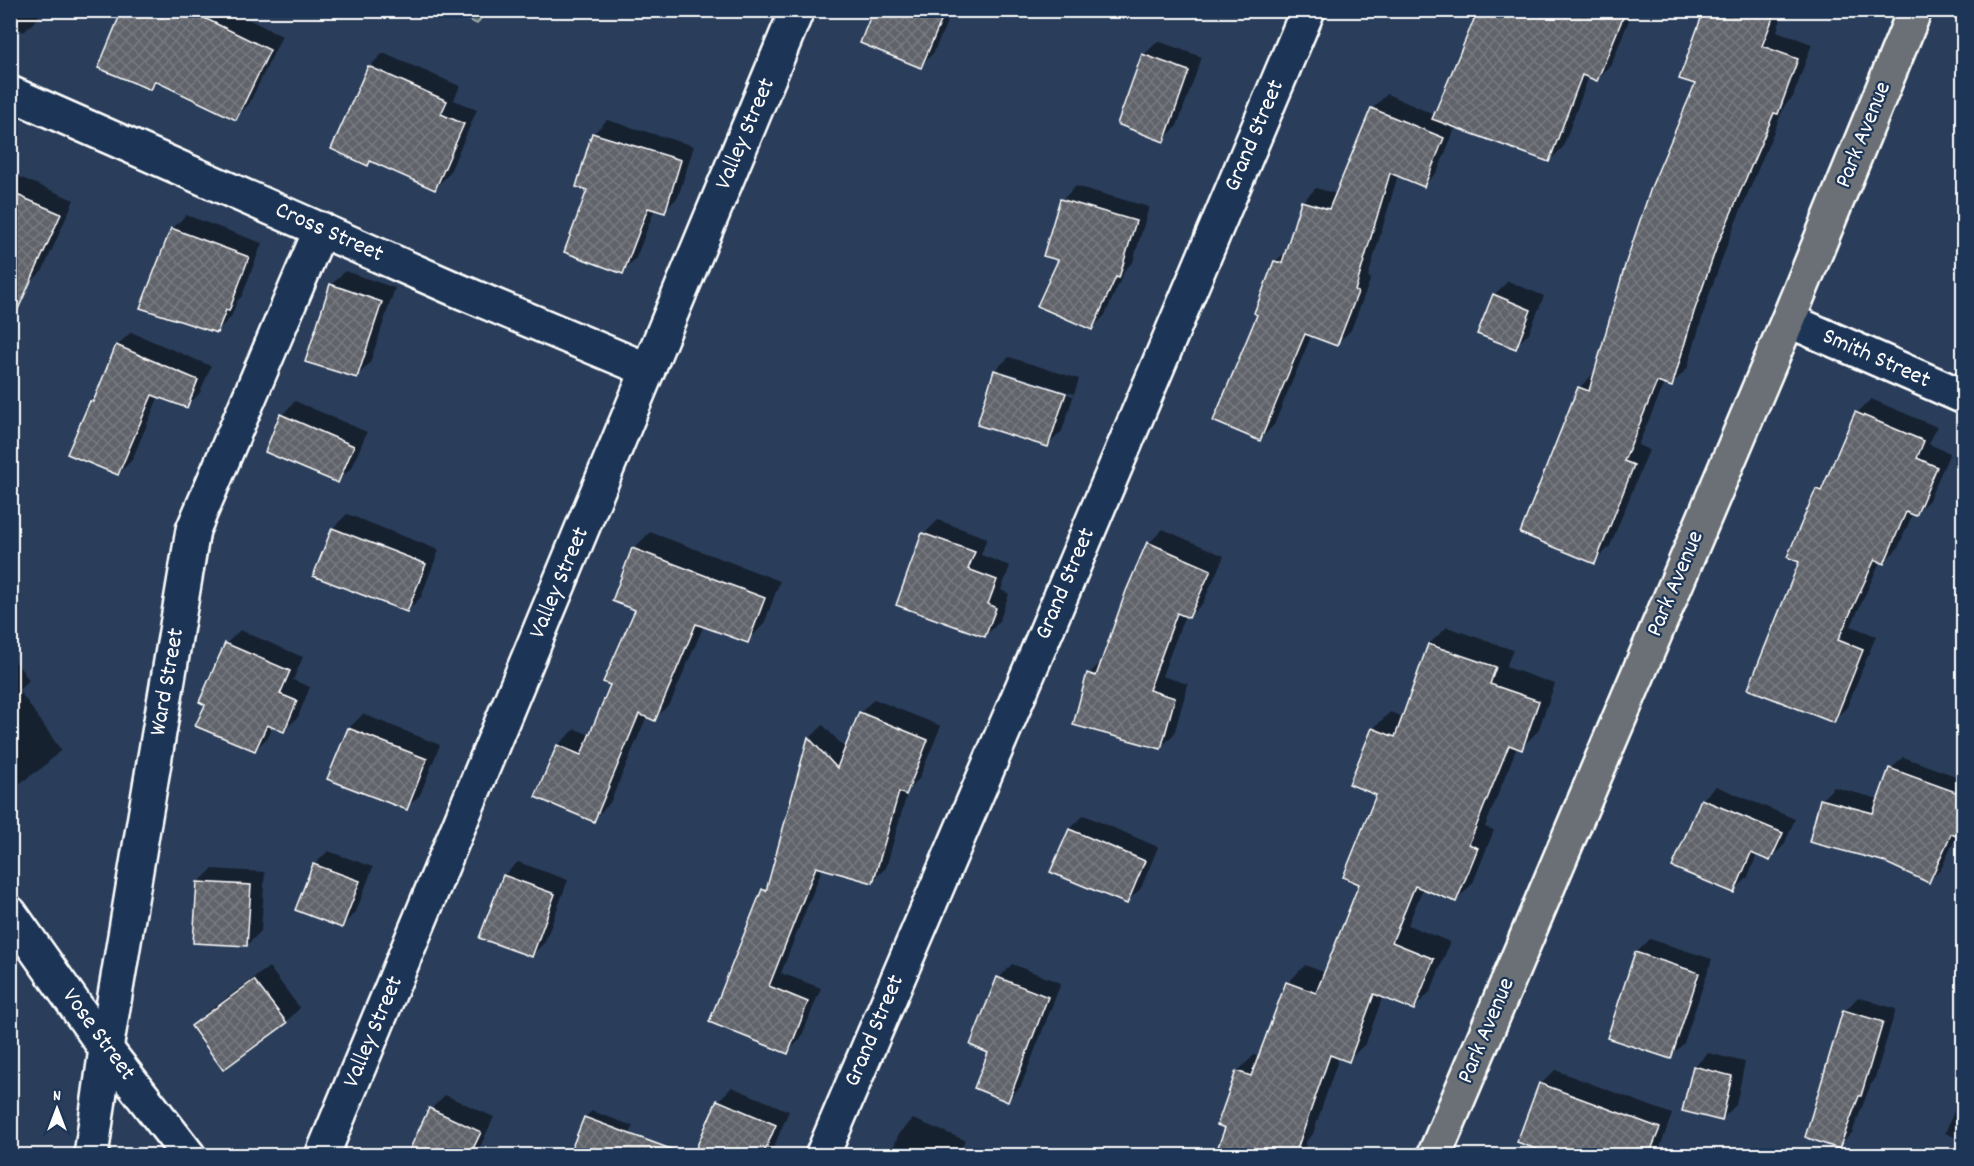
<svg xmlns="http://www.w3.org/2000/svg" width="1974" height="1166" font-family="Dekko,sans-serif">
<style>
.forest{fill:url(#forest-firs);stroke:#acb6b4;stroke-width:1.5}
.shadow{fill:#0007;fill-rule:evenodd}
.building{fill:url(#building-cross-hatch);stroke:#fff;stroke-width:1.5}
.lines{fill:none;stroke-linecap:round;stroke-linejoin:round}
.minor-casing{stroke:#fff;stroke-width:38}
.major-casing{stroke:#fff;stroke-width:38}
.minor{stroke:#1d3557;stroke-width:33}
.major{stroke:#6b7074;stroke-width:33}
.labels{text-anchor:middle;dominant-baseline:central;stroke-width:4.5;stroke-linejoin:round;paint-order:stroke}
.street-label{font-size:24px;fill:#fff;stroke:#1d3557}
</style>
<defs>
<pattern id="forest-firs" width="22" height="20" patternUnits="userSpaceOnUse" patternTransform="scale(1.5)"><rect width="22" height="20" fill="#596e69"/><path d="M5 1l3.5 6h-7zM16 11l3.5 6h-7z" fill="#728480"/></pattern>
<pattern id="building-cross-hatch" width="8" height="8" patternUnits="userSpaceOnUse" patternTransform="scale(1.5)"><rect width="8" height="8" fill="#60636a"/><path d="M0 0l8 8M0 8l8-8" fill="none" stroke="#787a80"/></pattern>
</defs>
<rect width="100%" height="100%" fill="#2a3e5b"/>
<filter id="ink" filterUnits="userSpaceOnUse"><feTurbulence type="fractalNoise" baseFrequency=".0167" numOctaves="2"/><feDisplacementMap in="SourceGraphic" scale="12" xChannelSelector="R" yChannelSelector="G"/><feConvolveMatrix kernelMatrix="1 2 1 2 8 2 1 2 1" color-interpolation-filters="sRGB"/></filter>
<g filter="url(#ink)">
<polygon class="forest" points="451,11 486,11 477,24"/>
<g class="shadow">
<polygon points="10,10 41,10 38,18 24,32 10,26"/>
<polygon points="124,10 230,10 282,36 249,104 235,118 159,81 151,89"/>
<polygon points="875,10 952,10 934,52 921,66"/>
<polygon points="1480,10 1633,10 1611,65 1597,79 1589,76 1563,147 1549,161 1456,126 1438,171 1424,185 1398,175 1368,277 1371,278 1351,330 1337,344 1312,334 1274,425 1260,439 1259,314 1256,313 1276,261 1288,249 1302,202 1316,188 1337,194 1373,108 1387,94 1435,115"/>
<polygon points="1705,10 1784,10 1777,31 1812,44 1793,97 1785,105 1733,229 1709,295 1687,369 1671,385 1665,383 1638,445 1649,450 1610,546 1595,562 1522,532 1580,387 1596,371 1697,84"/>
<polygon points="1158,41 1202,57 1177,126 1163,140 1119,123 1144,55"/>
<polygon points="383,53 460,86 454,100 477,110 449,174 435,188 371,160 368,164 369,67"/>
<polygon points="607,120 694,146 678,197 664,211 655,209 636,258 622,272 589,189 593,134"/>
<polygon points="10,173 74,200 43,270 29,284 10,276"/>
<polygon points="1076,186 1149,207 1133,262 1125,270 1105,315 1091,329 1062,200"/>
<polygon points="186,215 262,243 242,296 237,301 231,317 217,331 172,229"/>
<polygon points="345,271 395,288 370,363 356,377 331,285"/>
<polygon points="1508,281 1544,296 1529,333 1515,347 1494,295"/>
<polygon points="131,332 211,366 200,393 186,407 159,396 132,460 118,474 91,402 98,395 117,346"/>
<path d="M1009 357 1079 379 1062 431 1048 445 995 370ZM1002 371 1074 394 1073 396 1002 374Z"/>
<polygon points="1871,399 1937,427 1929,444 1950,453 1929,500 1915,514 1913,513 1898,548 1884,562 1881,560 1851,626 1876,636 1847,707 1833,721 1801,561 1818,490 1827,480 1857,413"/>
<polygon points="295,401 367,432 352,467 338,481 282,415"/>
<polygon points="347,514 439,550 421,597 407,611 333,528"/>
<polygon points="938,520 987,538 981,555 1010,566 1001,590 1009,594 999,622 985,636 924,534"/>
<polygon points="1163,529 1224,556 1203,603 1189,617 1185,615 1162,676 1188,684 1174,734 1160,748 1089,674 1103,660 1127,591 1149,543"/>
<polygon points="650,532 780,581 764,624 748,641 704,625 671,702 655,719 647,716 610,803 593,820 537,797 558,745 575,729 591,735 612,684 637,609 633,549"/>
<polygon points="1447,627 1513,650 1506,667 1555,684 1538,731 1521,748 1517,747 1485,827 1494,830 1473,883 1456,901 1423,888 1408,925 1450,942 1431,991 1414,1008 1383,996 1366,1043 1349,1060 1339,1057 1313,1134 1307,1140 1302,1156 1216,1156 1227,1127 1237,1072 1254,1055 1260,1057 1288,983 1305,965 1326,973 1361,883 1378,794 1373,729 1390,712 1404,717 1429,644"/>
<polygon points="240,630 303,657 293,680 310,687 298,717 284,731 273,726 269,736 255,750 207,704 226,644"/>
<polygon points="10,654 29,680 19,690 61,750 42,768 10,790"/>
<polygon points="874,699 941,726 919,779 908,790 886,868 872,881 823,867 781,973 821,988 801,1038 788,1052 711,1021 763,890 770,883 810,738 823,725 846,749 860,713"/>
<polygon points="363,714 440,745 420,795 406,808 349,728"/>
<polygon points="1903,757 1964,779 1964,837 1957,835 1941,869 1929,881 1821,800 1834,787 1879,799 1891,769"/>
<polygon points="1716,786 1795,819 1784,845 1770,859 1757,854 1748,877 1734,891 1702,800"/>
<polygon points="1084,815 1158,847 1141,888 1127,902 1070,829"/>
<polygon points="328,851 373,867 356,912 342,926 314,865"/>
<polygon points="518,862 568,880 545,942 531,956 504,875"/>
<polygon points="212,869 265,872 261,931 247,945 198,883"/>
<polygon points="1650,939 1712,959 1684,1043 1670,1057 1636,953"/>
<polygon points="1012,964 1061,983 1021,1086 1008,1100 990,1052 999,978"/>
<polygon points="269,967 300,1008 286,1022 193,1026 207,1012"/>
<polygon points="1858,997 1896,1009 1874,1081 1871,1084 1852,1133 1838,1147 1845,1011"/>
<polygon points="1708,1053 1745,1062 1736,1105 1722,1119 1694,1067"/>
<polygon points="1555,1070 1672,1114 1657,1156 1557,1156 1519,1142 1541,1084"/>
<polygon points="732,1087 789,1111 770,1156 695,1156 718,1101"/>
<polygon points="1964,1087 1964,1156 1952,1156 1959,1139 1945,1133"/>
<polygon points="445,1095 494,1117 476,1156 422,1156 411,1150 431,1109"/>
<polygon points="592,1111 633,1126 622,1156 570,1156 585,1117"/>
<polygon points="913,1119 965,1140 958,1156 890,1156 899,1133"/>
</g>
<g class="building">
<polygon points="122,10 188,10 270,50 236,120 155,81 151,90 98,68"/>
<polygon points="873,10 922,10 942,19 921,68 860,43"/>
<polygon points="1478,10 1626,10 1597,81 1582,75 1549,162 1432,119"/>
<polygon points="1704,10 1776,10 1762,46 1798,59 1778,114 1774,113 1717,246 1694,312 1672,387 1657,382 1624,461 1634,465 1595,564 1520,533 1578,387 1589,391 1626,262 1652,185 1695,84 1679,79"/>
<polygon points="1142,54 1189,71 1164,142 1117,124"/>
<polygon points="368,66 447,101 441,114 464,124 435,190 370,161 368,166 331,149"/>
<polygon points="1371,108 1444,138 1424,187 1390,173 1355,291 1358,292 1337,346 1305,334 1260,441 1213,421 1257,315 1254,313 1274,261 1282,263 1301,201 1329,209"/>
<polygon points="592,133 681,160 665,213 648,208 623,274 564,252 587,190 576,187"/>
<polygon points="10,192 61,214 10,327"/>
<polygon points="1060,199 1136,221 1119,278 1116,277 1092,330 1037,306 1058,260 1043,256"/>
<polygon points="171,228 249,257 229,311 226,310 217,333 140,308"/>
<polygon points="330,284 382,302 357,378 305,362"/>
<polygon points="1493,294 1531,310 1516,349 1477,334"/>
<polygon points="116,345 198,380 187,408 152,395 118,475 67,454 90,401 93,402"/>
<polygon points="994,370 1066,393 1048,447 977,425"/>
<polygon points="1855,412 1924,441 1917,458 1937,467 1916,516 1906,512 1884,564 1875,559 1838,640 1863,650 1834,723 1748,689 1799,562 1787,557 1816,489 1821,491"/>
<polygon points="280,414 354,446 338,483 265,452"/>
<polygon points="332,528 426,564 407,612 313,576"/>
<polygon points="922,533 975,552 968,569 997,580 988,604 996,608 985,637 896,605"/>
<polygon points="1147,542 1211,570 1189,618 1177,613 1149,690 1175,698 1161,749 1073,725 1087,673 1096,676 1126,591"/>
<polygon points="632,548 765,598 748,643 696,624 655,721 639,714 594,822 535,797 557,745 581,755 610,685 603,682 635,610 612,601"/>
<polygon points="225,643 290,671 280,694 297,701 284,732 267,725 255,751 195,726 205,705 199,702"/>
<polygon points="1428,644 1496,667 1490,684 1539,701 1522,750 1509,745 1469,844 1478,848 1456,902 1415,886 1392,942 1434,959 1414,1010 1374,994 1349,1062 1330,1055 1295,1155 1215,1155 1225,1128 1217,1125 1236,1071 1251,1076 1286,982 1316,993 1359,884 1343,877 1376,795 1349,784 1372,728 1395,737"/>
<polygon points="859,712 928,740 906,795 899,792 873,883 816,867 769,986 808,1002 788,1054 709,1022 762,889 766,891 808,737 837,768"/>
<polygon points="348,728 427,759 407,810 327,779"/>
<polygon points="1889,768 1964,795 1964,839 1951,834 1929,883 1882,861 1809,842 1820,799 1873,813"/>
<polygon points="1701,799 1783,833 1770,861 1751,853 1734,893 1672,867"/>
<polygon points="1069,829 1145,861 1127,904 1050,872"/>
<polygon points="313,864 360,881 342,928 295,910"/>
<polygon points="503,875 555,894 532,957 479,938"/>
<polygon points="197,882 251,885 247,946 193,943"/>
<polygon points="1635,952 1699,973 1671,1059 1607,1038"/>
<polygon points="997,977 1048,997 1008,1102 974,1088 988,1053 970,1045"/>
<polygon points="254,980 287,1023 223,1070 191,1026"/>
<polygon points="1843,1010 1883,1022 1861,1096 1859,1096 1839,1149 1805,1137"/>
<polygon points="1693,1066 1732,1076 1722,1121 1682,1111"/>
<polygon points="1539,1083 1660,1128 1649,1155 1552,1155 1517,1142"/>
<polygon points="717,1100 776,1125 763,1155 693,1155"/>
<polygon points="429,1108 481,1132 470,1155 407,1155"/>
<polygon points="584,1117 679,1152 678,1155 569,1155"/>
</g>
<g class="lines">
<defs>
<g id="minor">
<polyline points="10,93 455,289 648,370"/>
<polyline points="1788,320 1964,397"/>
<polyline points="10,913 106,1049 189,1156"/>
<polyline points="91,1156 106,1049 193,530 321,229"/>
<polyline points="322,1156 797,10"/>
<polyline points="822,1156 1034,660 1308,10"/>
</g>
<polyline id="major" points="1434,1156 1788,320 1915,10"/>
</defs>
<use href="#minor" class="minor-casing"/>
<use href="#major" class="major-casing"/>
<use href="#minor" class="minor"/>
<use href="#major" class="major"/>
</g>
</g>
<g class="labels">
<g class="street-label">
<text transform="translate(746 134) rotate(-67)">Valley Street</text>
<text transform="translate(1864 135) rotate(-68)">Park Avenue</text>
<text transform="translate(1255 136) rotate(-67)">Grand Street</text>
<text transform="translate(329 233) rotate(24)">Cross Street</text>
<text transform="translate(1876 359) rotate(24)">Smith Street</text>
<text transform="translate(560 583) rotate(-67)">Valley Street</text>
<text transform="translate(1066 584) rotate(-67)">Grand Street</text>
<text transform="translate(1676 584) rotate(-67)">Park Avenue</text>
<text transform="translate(168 682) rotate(-80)">Ward Street</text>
<text transform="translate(875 1031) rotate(-67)">Grand Street</text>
<text transform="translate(1487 1031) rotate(-67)">Park Avenue</text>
<text transform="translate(374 1032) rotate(-67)">Valley Street</text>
<text transform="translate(98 1035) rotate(54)">Vose Street</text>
</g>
</g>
<rect width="1974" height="1166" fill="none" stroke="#1d3557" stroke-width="36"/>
<rect x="18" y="18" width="1938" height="1130" fill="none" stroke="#fff" stroke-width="2" filter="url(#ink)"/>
<g transform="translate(57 1109)" stroke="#1d3557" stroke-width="4.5" paint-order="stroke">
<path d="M0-4.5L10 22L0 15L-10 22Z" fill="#ffffff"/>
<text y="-9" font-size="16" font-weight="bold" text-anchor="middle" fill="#ffffff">N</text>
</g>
</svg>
